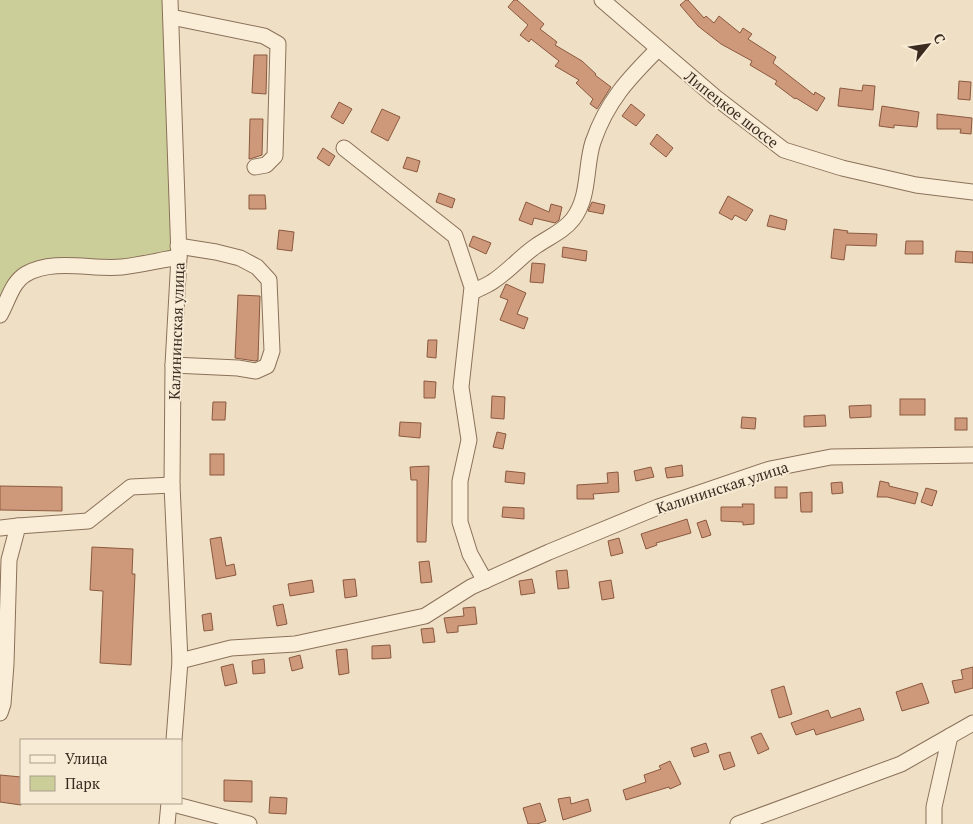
<svg xmlns="http://www.w3.org/2000/svg" width="973" height="824" font-family="'PT Serif',serif">
<style>
.green{fill:#cbce98}
.building{fill:#ce987a;stroke:#8b593f}
.lines{fill:none;stroke-linecap:round;stroke-linejoin:round}
.minor-casing{stroke:#8b715a;stroke-width:17}
.minor{stroke:#faeed8;stroke-width:15}
.labels{text-anchor:middle;dominant-baseline:central;stroke-width:4;stroke-linejoin:round;paint-order:stroke}
.street-label{font-size:15px;fill:#3b2a1f;stroke:#f7ebd5}
</style>
<rect width="100%" height="100%" fill="#efe0c5"/>
<polygon class="green" points="0,0 170,0 179,257 25,274 0,315"/>
<g class="building">
<polygon points="514,0 517,0 544,24 540,29 557,42 555,45 582,61 596,74 595,75 611,87 597,109 590,104 593,99 576,83 579,80 555,66 559,61 531,39 529,42 520,35 528,25 508,7"/>
<polygon points="686,0 688,0 704,18 706,16 714,23 719,16 740,33 743,28 752,34 748,39 776,57 773,63 814,95 815,92 825,98 817,111 796,98 795,99 775,84 777,81 750,65 752,61 721,44 698,26 680,5"/>
<polygon points="254,55 267,55 266,94 252,93"/>
<polygon points="959,81 971,82 970,100 958,99"/>
<polygon points="863,85 875,86 873,110 838,106 840,88 862,91"/>
<polygon points="339,102 352,109 343,124 331,117"/>
<polygon points="631,104 645,115 636,126 622,116"/>
<polygon points="882,106 919,112 917,127 894,125 894,128 879,126"/>
<polygon points="382,109 400,117 388,141 371,132"/>
<polygon points="937,114 972,118 971,134 960,133 961,129 937,129"/>
<polygon points="250,119 263,119 262,155 250,159 249,159"/>
<polygon points="657,134 673,148 666,157 650,144"/>
<polygon points="323,148 335,156 329,166 317,158"/>
<polygon points="407,157 420,161 417,172 403,168"/>
<polygon points="439,193 455,199 452,208 436,202"/>
<polygon points="249,195 265,195 266,209 249,209"/>
<polygon points="728,196 753,210 746,221 735,215 732,220 719,213"/>
<polygon points="526,202 549,212 551,204 562,207 559,220 555,223 534,218 532,225 519,220"/>
<polygon points="592,202 605,205 603,214 588,211"/>
<polygon points="770,215 787,220 785,230 767,226"/>
<polygon points="834,229 848,231 847,233 877,234 876,246 846,245 844,260 831,258"/>
<polygon points="279,230 294,232 292,251 277,249"/>
<polygon points="473,236 491,243 486,254 469,246"/>
<polygon points="906,241 923,241 923,254 905,254"/>
<polygon points="563,247 587,251 586,261 562,257"/>
<polygon points="956,251 973,252 973,263 955,262"/>
<polygon points="532,263 545,264 543,283 530,282"/>
<polygon points="506,284 526,293 517,314 528,318 524,329 500,320 508,300 500,297"/>
<polygon points="238,295 260,296 258,360 255,361 235,358"/>
<polygon points="428,340 437,340 436,358 427,357"/>
<polygon points="424,381 436,382 435,398 424,398"/>
<polygon points="492,396 505,397 504,419 491,418"/>
<rect x="900" y="399" width="25" height="16"/>
<polygon points="213,402 226,402 225,420 212,420"/>
<polygon points="871,405 871,417 850,418 849,406"/>
<polygon points="825,415 826,426 804,427 804,416"/>
<polygon points="742,417 756,418 755,429 741,428"/>
<rect x="955" y="418" width="12" height="12"/>
<polygon points="400,422 421,423 420,438 399,436"/>
<polygon points="497,432 506,434 503,449 493,447"/>
<rect x="210" y="454" width="14" height="21"/>
<polygon points="682,465 683,476 667,478 665,468"/>
<polygon points="429,466 426,542 417,542 417,480 411,480 410,467"/>
<polygon points="651,467 654,477 636,481 634,471"/>
<polygon points="506,471 525,473 524,484 505,482"/>
<polygon points="618,472 619,492 593,494 594,499 577,499 577,485 608,483 607,473"/>
<polygon points="880,481 889,483 889,486 918,493 915,504 887,497 877,497"/>
<polygon points="842,482 843,493 832,494 831,483"/>
<polygon points="0,486 62,487 62,511 0,510"/>
<rect x="775" y="487" width="12" height="11"/>
<polygon points="926,488 937,491 932,506 921,502"/>
<polygon points="812,492 812,512 801,512 800,493"/>
<polygon points="742,504 754,504 754,524 743,525 743,522 721,521 721,507 743,507"/>
<polygon points="503,507 524,508 524,519 502,517"/>
<polygon points="687,519 691,533 656,543 657,545 646,549 641,534"/>
<polygon points="706,520 711,535 702,538 697,523"/>
<polygon points="221,537 226,566 234,564 236,575 216,579 210,539"/>
<polygon points="619,538 623,553 611,556 608,541"/>
<polygon points="92,547 133,549 132,574 135,574 131,665 100,663 103,591 90,590"/>
<polygon points="429,561 432,582 421,583 419,562"/>
<polygon points="567,570 569,588 558,589 556,571"/>
<polygon points="355,579 357,596 345,598 343,580"/>
<polygon points="532,579 535,593 521,595 519,581"/>
<polygon points="312,580 314,592 290,596 288,584"/>
<polygon points="611,580 614,598 602,600 599,582"/>
<polygon points="283,604 287,624 277,626 273,606"/>
<polygon points="475,607 477,624 458,626 458,632 447,633 444,618 464,616 463,608"/>
<polygon points="211,613 213,630 204,631 202,615"/>
<polygon points="433,628 435,642 423,643 421,629"/>
<polygon points="390,645 391,658 372,659 372,646"/>
<polygon points="347,649 349,673 339,675 336,650"/>
<polygon points="300,655 303,668 292,671 289,658"/>
<polygon points="264,659 265,673 253,674 252,661"/>
<polygon points="233,664 237,683 225,686 221,667"/>
<polygon points="973,667 973,688 955,693 952,681 963,679 961,670"/>
<polygon points="922,683 929,703 902,711 896,692"/>
<polygon points="784,686 792,714 779,718 771,690"/>
<polygon points="860,708 864,720 816,735 814,729 796,735 791,723 828,710 831,718"/>
<polygon points="761,733 769,749 758,754 751,737"/>
<polygon points="706,743 709,752 694,757 691,748"/>
<polygon points="730,752 735,766 724,770 719,755"/>
<polygon points="670,761 681,784 670,789 669,787 626,800 623,790 646,782 644,775 661,769 659,766"/>
<polygon points="0,775 21,777 21,805 0,802"/>
<polygon points="224,780 252,781 252,802 224,801"/>
<polygon points="270,797 287,798 286,814 269,813"/>
<polygon points="570,797 571,804 588,799 591,811 563,820 558,799"/>
<polygon points="540,803 546,821 537,824 528,824 523,808"/>
</g>
<g class="lines">
<defs>
<g id="minor">
<polyline points="170,0 179,257 173,365 172,485 180,661 174,740"/>
<polyline points="602,0 715,97 784,150 842,168 916,185 973,192"/>
<polyline points="171,17 264,36 278,44 275,156 266,165 255,167"/>
<polyline points="344,148 455,236 472,287 461,387 469,440 460,481 460,522 470,554 485,581"/>
<path d="M472 292C478 289 486 286 492 282 508 272 521 256 536 246 549 237 564 231 573 219 590 197 585 166 593 142 607 101 629 78 658 49"/>
<path d="M0 315C8 301 12 282 26 274 54 258 92 270 122 267 141 265 160 260 179 257"/>
<polyline points="173,365 238,368 256,371 267,366 272,351 269,280 257,267 240,258 216,252 178,246"/>
<polyline points="0,528 18,526"/>
<polyline points="180,661 231,648 295,644 425,616 471,587 549,552 658,507 770,469 831,457 973,455"/>
<polyline points="0,713 3,704 6,664 9,560 18,526 88,521 131,487 172,485"/>
<polyline points="169,803 249,824"/>
<polyline points="167,824 169,803"/>
<polyline points="738,824 901,764 973,723"/>
<polyline points="934,824 934,807 950,736"/>
</g>
</defs>
<use href="#minor" class="minor-casing"/>
<use href="#minor" class="minor"/>
</g>
<g class="labels">
<g class="street-label">
<text transform="translate(732 109) rotate(38)">Липецкое шоссе</text>
<text transform="translate(176 331) rotate(-88)">Калининская улица</text>
<text transform="translate(722 487) rotate(-18)">Калининская улица</text>
</g>
</g>
<rect x="20" y="739" width="162" height="65" fill="#f7ebd5" stroke="#ac9e8c"/>
<rect x="30" y="755" width="25" height="8" fill="#faeed8" stroke="#ac9e8c"/>
<text x="65" y="764" font-size="15" fill="#3b2a1f">Улица</text>
<rect x="30" y="776" width="25" height="15" fill="#cbce98" stroke="#ac9e8c"/>
<text x="65" y="789" font-size="15" fill="#3b2a1f">Парк</text>
<g transform="translate(928 45) rotate(60)" stroke="#f7ebd5" stroke-width="4" paint-order="stroke">
<path d="M0-4L9 19L0 12L-9 19Z" fill="#3b2a1f"/>
<text y="-8" font-size="14" font-weight="bold" text-anchor="middle" fill="#3b2a1f">С</text>
</g>
</svg>
